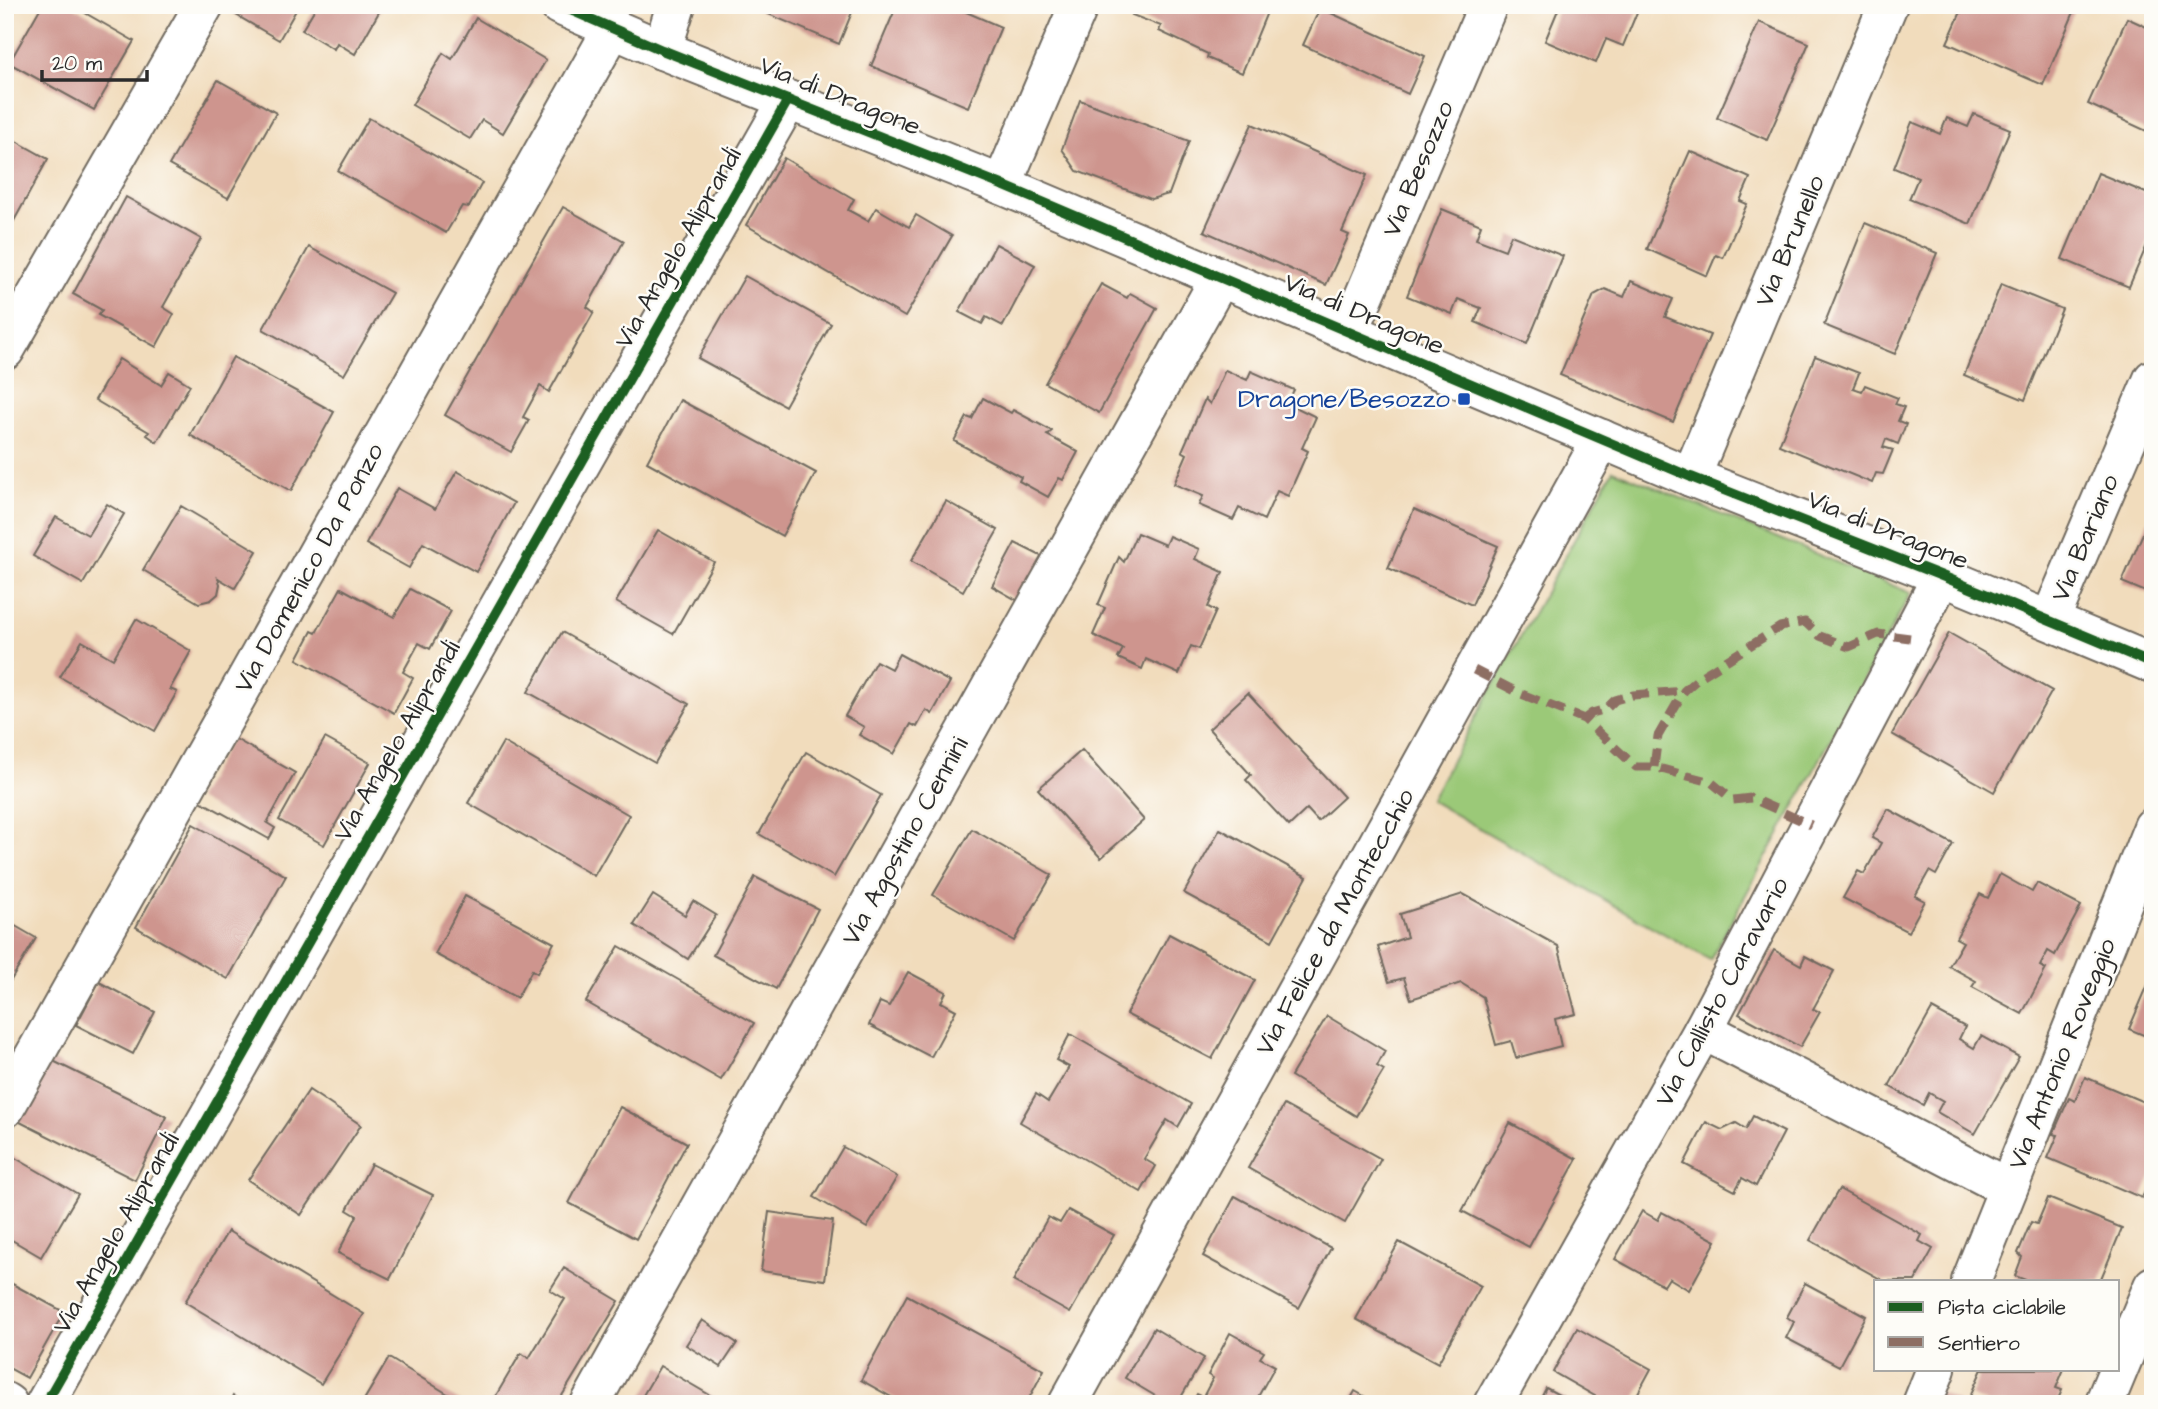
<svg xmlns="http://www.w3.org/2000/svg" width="2158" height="1409" font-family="'Architects Daughter',sans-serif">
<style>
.green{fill:#9bc978;stroke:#637a52;stroke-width:2}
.building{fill:#ce958e}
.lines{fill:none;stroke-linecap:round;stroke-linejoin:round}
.street-casing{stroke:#70695e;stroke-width:42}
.street{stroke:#fff;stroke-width:38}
.quiet{stroke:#8d6e63;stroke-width:9;stroke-dasharray:18 9;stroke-linecap:butt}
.cycleway-casing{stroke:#fdfcf7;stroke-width:15}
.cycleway{stroke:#1b5e20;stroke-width:10}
.transit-dot{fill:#1a4fb4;stroke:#fdfcf7;stroke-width:2.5}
.labels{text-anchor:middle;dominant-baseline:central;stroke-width:5;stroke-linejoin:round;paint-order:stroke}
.street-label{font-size:26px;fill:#2b2b2b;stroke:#fdfcf7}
.transit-label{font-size:26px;fill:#164399;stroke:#fdfcf7;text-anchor:end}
</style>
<rect width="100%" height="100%" fill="#fdfcf7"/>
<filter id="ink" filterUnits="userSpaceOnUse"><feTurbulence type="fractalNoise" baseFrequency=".0143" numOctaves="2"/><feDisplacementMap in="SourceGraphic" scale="14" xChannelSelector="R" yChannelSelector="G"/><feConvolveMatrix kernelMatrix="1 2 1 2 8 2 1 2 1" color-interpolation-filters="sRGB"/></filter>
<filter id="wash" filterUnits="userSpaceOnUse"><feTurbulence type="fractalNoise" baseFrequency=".00686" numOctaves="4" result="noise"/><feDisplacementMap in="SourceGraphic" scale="28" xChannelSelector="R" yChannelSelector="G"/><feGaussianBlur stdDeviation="1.57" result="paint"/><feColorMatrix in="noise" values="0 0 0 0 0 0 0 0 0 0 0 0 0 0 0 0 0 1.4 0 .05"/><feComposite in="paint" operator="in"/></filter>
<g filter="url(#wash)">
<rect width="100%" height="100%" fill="#f1dcbc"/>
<polygon class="green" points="1613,470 1911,593 1710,960 1430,800"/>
<g id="blocks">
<g class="building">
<polygon points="42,5 71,5 134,41 94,110 9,63"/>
<polygon points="226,5 299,5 279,40 224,8"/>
<polygon points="317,5 383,5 355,54 337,43 334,49 302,30"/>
<polygon points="747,5 855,5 839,44"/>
<polygon points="897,5 950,5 1001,27 968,107 871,66"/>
<polygon points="1136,5 1270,5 1242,73 1207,58 1208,54 1159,31 1161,26 1132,15"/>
<polygon points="1560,5 1640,5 1623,46 1606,39 1596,63 1545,41"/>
<polygon points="1964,5 2077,5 2043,85 1947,43"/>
<polygon points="1320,8 1425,56 1408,94 1303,45"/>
<polygon points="476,18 546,60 503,133 482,120 470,139 412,105 443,53 452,59"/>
<polygon points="2127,18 2153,30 2153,134 2088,104"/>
<polygon points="1759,22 1809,43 1767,140 1717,118"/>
<polygon points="218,80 276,113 228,198 169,165"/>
<polygon points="1080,100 1189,141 1169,194 1151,199 1077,171 1062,149"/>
<polygon points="1974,114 2010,129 1970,224 1909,199 1918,178 1894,168 1912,122 1940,134 1947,118 1968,127"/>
<polygon points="369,118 482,183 469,207 462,206 446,233 338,171"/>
<polygon points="1252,124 1367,175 1342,232 1349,235 1326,285 1204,231"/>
<polygon points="5,135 48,159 10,228 5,226"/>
<polygon points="1690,151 1750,178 1740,201 1747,204 1723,258 1716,255 1707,276 1647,249"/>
<polygon points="784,158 854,199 848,210 868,221 876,208 909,227 916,215 952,236 905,317 746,225"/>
<polygon points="2098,173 2153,196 2153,231 2129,287 2062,259"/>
<polygon points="126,197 201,239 163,307 174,314 156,347 98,315 102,310 73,294"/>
<polygon points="563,207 624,241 587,307 594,312 549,392 540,386 523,417 529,420 511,452 445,415"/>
<polygon points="1442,209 1481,225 1476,239 1505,250 1511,235 1563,256 1527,344 1475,322 1481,308 1458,299 1452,314 1407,296"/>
<polygon points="1865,223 1937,253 1895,354 1824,325"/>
<polygon points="996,244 1035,265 1003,326 986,317 982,324 959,312"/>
<polygon points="309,247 392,293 344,375 263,329"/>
<polygon points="745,276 831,324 785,406 698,358"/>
<polygon points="1631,281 1673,299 1665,317 1710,335 1673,422 1560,375 1594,295 1605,289 1624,297"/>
<polygon points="1101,284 1127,298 1130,293 1157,308 1099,413 1045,383"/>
<polygon points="2001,284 2062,309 2025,400 1964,375"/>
<polygon points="1815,356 1859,373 1853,388 1862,391 1865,385 1898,398 1895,404 1904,407 1898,421 1906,424 1898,444 1886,439 1883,447 1893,450 1883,474 1876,473 1872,483 1779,445"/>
<polygon points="233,357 334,412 291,491 190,435"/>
<polygon points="119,359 161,385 169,372 190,385 157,442 147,435 149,432 95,400"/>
<polygon points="1225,370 1247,380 1251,371 1294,390 1287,403 1316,417 1302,448 1308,451 1288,496 1277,491 1264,520 1239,508 1233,520 1199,505 1203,496 1174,484 1187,454 1182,451 1205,399 1210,404"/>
<polygon points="983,398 1011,413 1013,410 1052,431 1047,435 1078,452 1063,480 1059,478 1048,497 1019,481 1021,477 954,441 967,417 972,419"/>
<polygon points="680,400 816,473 782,536 647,462"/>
<polygon points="457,471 514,503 476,572 423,543 409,568 366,544 397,488 435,509"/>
<polygon points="946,501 998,530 963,591 911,561"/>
<polygon points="107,504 124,514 83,584 33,556 56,517 88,535"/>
<polygon points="181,506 257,551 235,588 218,578 220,584 218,594 211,600 199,603 143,570"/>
<polygon points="1414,509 1498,546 1472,605 1388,568"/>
<polygon points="2153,510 2153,595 2122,582"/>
<polygon points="658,530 714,562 673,634 616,602"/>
<polygon points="1137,533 1165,545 1169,536 1199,549 1195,559 1223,572 1208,607 1216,611 1199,649 1191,646 1179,674 1146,659 1142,669 1118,658 1123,649 1093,635 1105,608 1098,605 1119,557 1124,562"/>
<polygon points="1015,543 1045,558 1022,603 992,586"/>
<polygon points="341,588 394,617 410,589 451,611 430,649 419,643 403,672 413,678 394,713 297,659 312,631 316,633"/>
<polygon points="136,619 191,651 170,689 177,692 155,731 60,677 82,641 113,659"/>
<polygon points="562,632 689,704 655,763 528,692"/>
<polygon points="1949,633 2052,691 1994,792 1892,734"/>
<polygon points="899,654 950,682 932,714 926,710 917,727 911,724 894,754 859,735 864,727 845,716 876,661 891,669"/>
<polygon points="1248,693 1344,797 1318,821 1307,809 1289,826 1246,780 1251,775 1209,729"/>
<polygon points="232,737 295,773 267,823 275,828 269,839 197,799"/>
<polygon points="325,738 370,763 324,845 279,820"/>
<polygon points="503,742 629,815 594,876 468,803"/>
<polygon points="1082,750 1144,820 1101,858 1038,789"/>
<polygon points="806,752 881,795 834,877 759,834"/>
<polygon points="1888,809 1953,844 1936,875 1929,871 1915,896 1925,901 1908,932 1843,898 1858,871 1864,874 1881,843 1872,838"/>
<polygon points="193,824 286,876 228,979 136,927"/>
<polygon points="972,829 1052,875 1014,941 933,895"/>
<polygon points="1220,829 1307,877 1272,941 1184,893"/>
<polygon points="2000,874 2032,892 2037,883 2081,906 2055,955 2048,951 2040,966 2046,969 2022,1014 1972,987 1976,981 1949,966 1963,942 1956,938 1980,894 1988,898"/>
<polygon points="755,877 818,909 776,989 713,955"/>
<polygon points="1463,894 1558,946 1576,1014 1555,1019 1561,1046 1516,1058 1511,1041 1496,1045 1483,997 1461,983 1411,999 1404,978 1389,982 1378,947 1407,937 1400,914"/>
<polygon points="653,895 685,915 693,901 716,915 688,959 634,925"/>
<polygon points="465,896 554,943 537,973 532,970 517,998 435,954"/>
<polygon points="5,920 36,938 5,990"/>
<polygon points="1169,934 1255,980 1212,1059 1126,1014"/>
<polygon points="619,946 754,1023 721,1080 586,1002"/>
<polygon points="1774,950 1801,965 1805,956 1834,971 1813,1009 1820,1012 1800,1047 1739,1014"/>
<polygon points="908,972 946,992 941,1002 956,1010 931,1057 869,1025 880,1002 889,1006"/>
<polygon points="2153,973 2153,1039 2129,1029"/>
<polygon points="99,982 155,1012 133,1054 76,1025"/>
<polygon points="1932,1009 1965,1027 1959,1039 1974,1048 1981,1036 2019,1057 1975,1134 1937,1112 1943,1101 1929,1093 1923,1105 1889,1086"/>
<polygon points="1327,1016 1385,1051 1377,1066 1384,1070 1356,1116 1291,1076"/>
<polygon points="1070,1034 1191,1104 1178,1127 1167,1120 1144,1159 1156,1166 1141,1192 1020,1122 1036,1094 1048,1102 1069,1067 1056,1060"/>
<polygon points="47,1058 167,1117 135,1180 16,1120"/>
<polygon points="2085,1077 2153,1106 2153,1174 2142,1198 2048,1158 2058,1135 2053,1134 2069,1098 2075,1101"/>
<polygon points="309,1090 361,1125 301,1215 248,1180"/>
<polygon points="1284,1105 1381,1159 1345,1223 1248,1168"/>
<polygon points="620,1107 687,1143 636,1239 569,1203"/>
<polygon points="1753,1116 1784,1132 1756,1186 1742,1178 1735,1191 1684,1164 1706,1122 1722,1130 1736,1123 1746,1129"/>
<polygon points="1510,1123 1577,1159 1529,1247 1462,1211"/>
<polygon points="843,1147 897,1177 867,1228 814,1197"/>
<polygon points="5,1152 78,1194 41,1257 5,1236"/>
<polygon points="371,1164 433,1195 390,1279 338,1253 357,1216 347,1210"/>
<polygon points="1839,1189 1922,1235 1919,1241 1933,1249 1915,1281 1884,1281 1810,1240"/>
<polygon points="1235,1196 1331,1248 1299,1308 1203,1256"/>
<polygon points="2048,1198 2122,1228 2100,1281 2028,1281 2015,1276 2022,1257 2018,1253 2031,1222 2037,1224"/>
<polygon points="1068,1210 1114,1235 1070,1313 1013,1281 1048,1217 1060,1223"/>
<polygon points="1642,1211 1658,1220 1662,1212 1716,1241 1689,1290 1669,1278 1664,1286 1615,1259"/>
<polygon points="769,1212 833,1221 825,1280 761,1271"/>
<polygon points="228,1231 364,1314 321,1384 185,1302"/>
<polygon points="1399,1242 1481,1286 1438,1363 1356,1319"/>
<polygon points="564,1268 619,1301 557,1404 491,1404 521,1353 529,1358 565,1299 550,1290"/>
<polygon points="5,1280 64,1312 27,1378 5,1366"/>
<polygon points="1805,1283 1866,1316 1839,1366 1786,1338 1794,1322 1787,1317"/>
<polygon points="907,1295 1044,1370 1026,1404 904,1404 861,1380"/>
<polygon points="702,1320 737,1343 721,1367 686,1345"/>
<polygon points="1154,1328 1204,1358 1177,1404 1169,1404 1125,1378"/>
<polygon points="1577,1328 1651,1369 1632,1404 1609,1404 1553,1372"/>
<polygon points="1230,1333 1264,1352 1260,1358 1275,1366 1254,1404 1192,1404 1197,1394 1203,1397 1213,1378 1208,1375"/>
<polygon points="389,1358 464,1404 365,1404 364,1400"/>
<polygon points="660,1366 725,1404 638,1404"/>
<polygon points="1982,1369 2064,1369 2056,1388 2062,1390 2056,1404 1988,1404 1970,1396"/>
<polygon points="1546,1388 1576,1404 1538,1404"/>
<polygon points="1935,1390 1958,1401 1957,1404 1929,1404"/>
<polygon points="1355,1391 1378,1404 1348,1404"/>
<polygon points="233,1396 247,1404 229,1404"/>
</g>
</g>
</g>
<g filter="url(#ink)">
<use href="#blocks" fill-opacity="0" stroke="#70695e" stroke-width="2"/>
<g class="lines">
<defs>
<g id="street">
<polyline points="559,5 662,50 1002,185 1691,477 1942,576 2153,664"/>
<polyline points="662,50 676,5"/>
<polyline points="1002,185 1079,5"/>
<polyline points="1349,332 1488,5"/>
<polyline points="5,350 204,5"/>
<polyline points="1691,477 1888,5"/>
<polyline points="2050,620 2153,379"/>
<polyline points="1703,1030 2008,1188"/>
<polyline points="5,1108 613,28"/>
<polyline points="1971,1281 2153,827"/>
<polyline points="5,1402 8,1404"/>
<polyline points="45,1404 788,100"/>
<polyline points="590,1404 1220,278"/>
<polyline points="1068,1404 1602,439"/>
<polyline points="1493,1404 1703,1030 1942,576"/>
<polyline points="1922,1404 1936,1369"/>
<polyline points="2104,1404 2153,1286"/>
</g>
</defs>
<use href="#street" class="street-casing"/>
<use href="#street" class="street"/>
<g class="quiet">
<polyline points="1474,670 1519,693 1584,719 1636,767 1654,767 1711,782 1733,800 1751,798 1811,825"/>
<polyline points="1584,719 1592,713 1606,709 1615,700 1633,695 1684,691"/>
<polyline points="1654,767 1658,736 1684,691 1700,677 1780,627 1805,622 1820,636 1849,647 1878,634 1910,638"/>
</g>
<defs>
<g id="cycleway">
<polyline points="559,5 662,50 1002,185 1691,477 1942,576 2153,664"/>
<polyline points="45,1404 788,100"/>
</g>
</defs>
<use href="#cycleway" class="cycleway-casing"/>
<use href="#cycleway" class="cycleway"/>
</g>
</g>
<rect class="transit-dot" x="1457" y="392" width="14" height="14" rx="3.5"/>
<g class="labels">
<g class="street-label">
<text transform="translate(840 96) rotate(22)">Via di Dragone</text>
<text transform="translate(1418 169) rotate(-67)">Via Besozzo</text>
<text transform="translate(1790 241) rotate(-67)">Via Brunello</text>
<text transform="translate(678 248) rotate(-60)">Via Angelo Aliprandi</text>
<text transform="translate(1364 314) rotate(23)">Via di Dragone</text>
<text transform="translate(1888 530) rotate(22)">Via di Dragone</text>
<text transform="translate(2085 538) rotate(-67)">Via Bariano</text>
<text transform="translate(309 568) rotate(-61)">Via Domenico Da Ponzo</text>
<text transform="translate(397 741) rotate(-60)">Via Angelo Aliprandi</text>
<text transform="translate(905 841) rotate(-61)">Via Agostino Cennini</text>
<text transform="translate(1335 922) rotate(-61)">Via Felice da Montecchio</text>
<text transform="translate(1722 992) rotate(-62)">Via Callisto Caravario</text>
<text transform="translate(2062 1054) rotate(-68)">Via Antonio Roveggio</text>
<text transform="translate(116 1233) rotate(-60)">Via Angelo Aliprandi</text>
</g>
<g class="transit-label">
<text x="1450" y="399">Dragone/Besozzo</text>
</g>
</g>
<rect width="2158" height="1409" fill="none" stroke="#fdfcf7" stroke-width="28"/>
<rect x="1874" y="1280" width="245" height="91" fill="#fdfcf7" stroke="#a9a8a5" stroke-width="2"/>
<rect x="1888" y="1302" width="35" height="10" fill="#1b5e20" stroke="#a9a8a5" stroke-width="2"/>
<text x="1938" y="1314" font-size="21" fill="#2b2b2b">Pista ciclabile</text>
<rect x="1888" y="1337" width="35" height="10" fill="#8d6e63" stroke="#a9a8a5" stroke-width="2"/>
<text x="1938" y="1350" font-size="21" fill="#2b2b2b">Sentiero</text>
<path d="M42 70v10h105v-10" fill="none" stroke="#2b2b2b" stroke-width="3.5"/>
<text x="52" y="70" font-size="21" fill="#2b2b2b" stroke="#fdfcf7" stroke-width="5" paint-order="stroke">20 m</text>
</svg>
